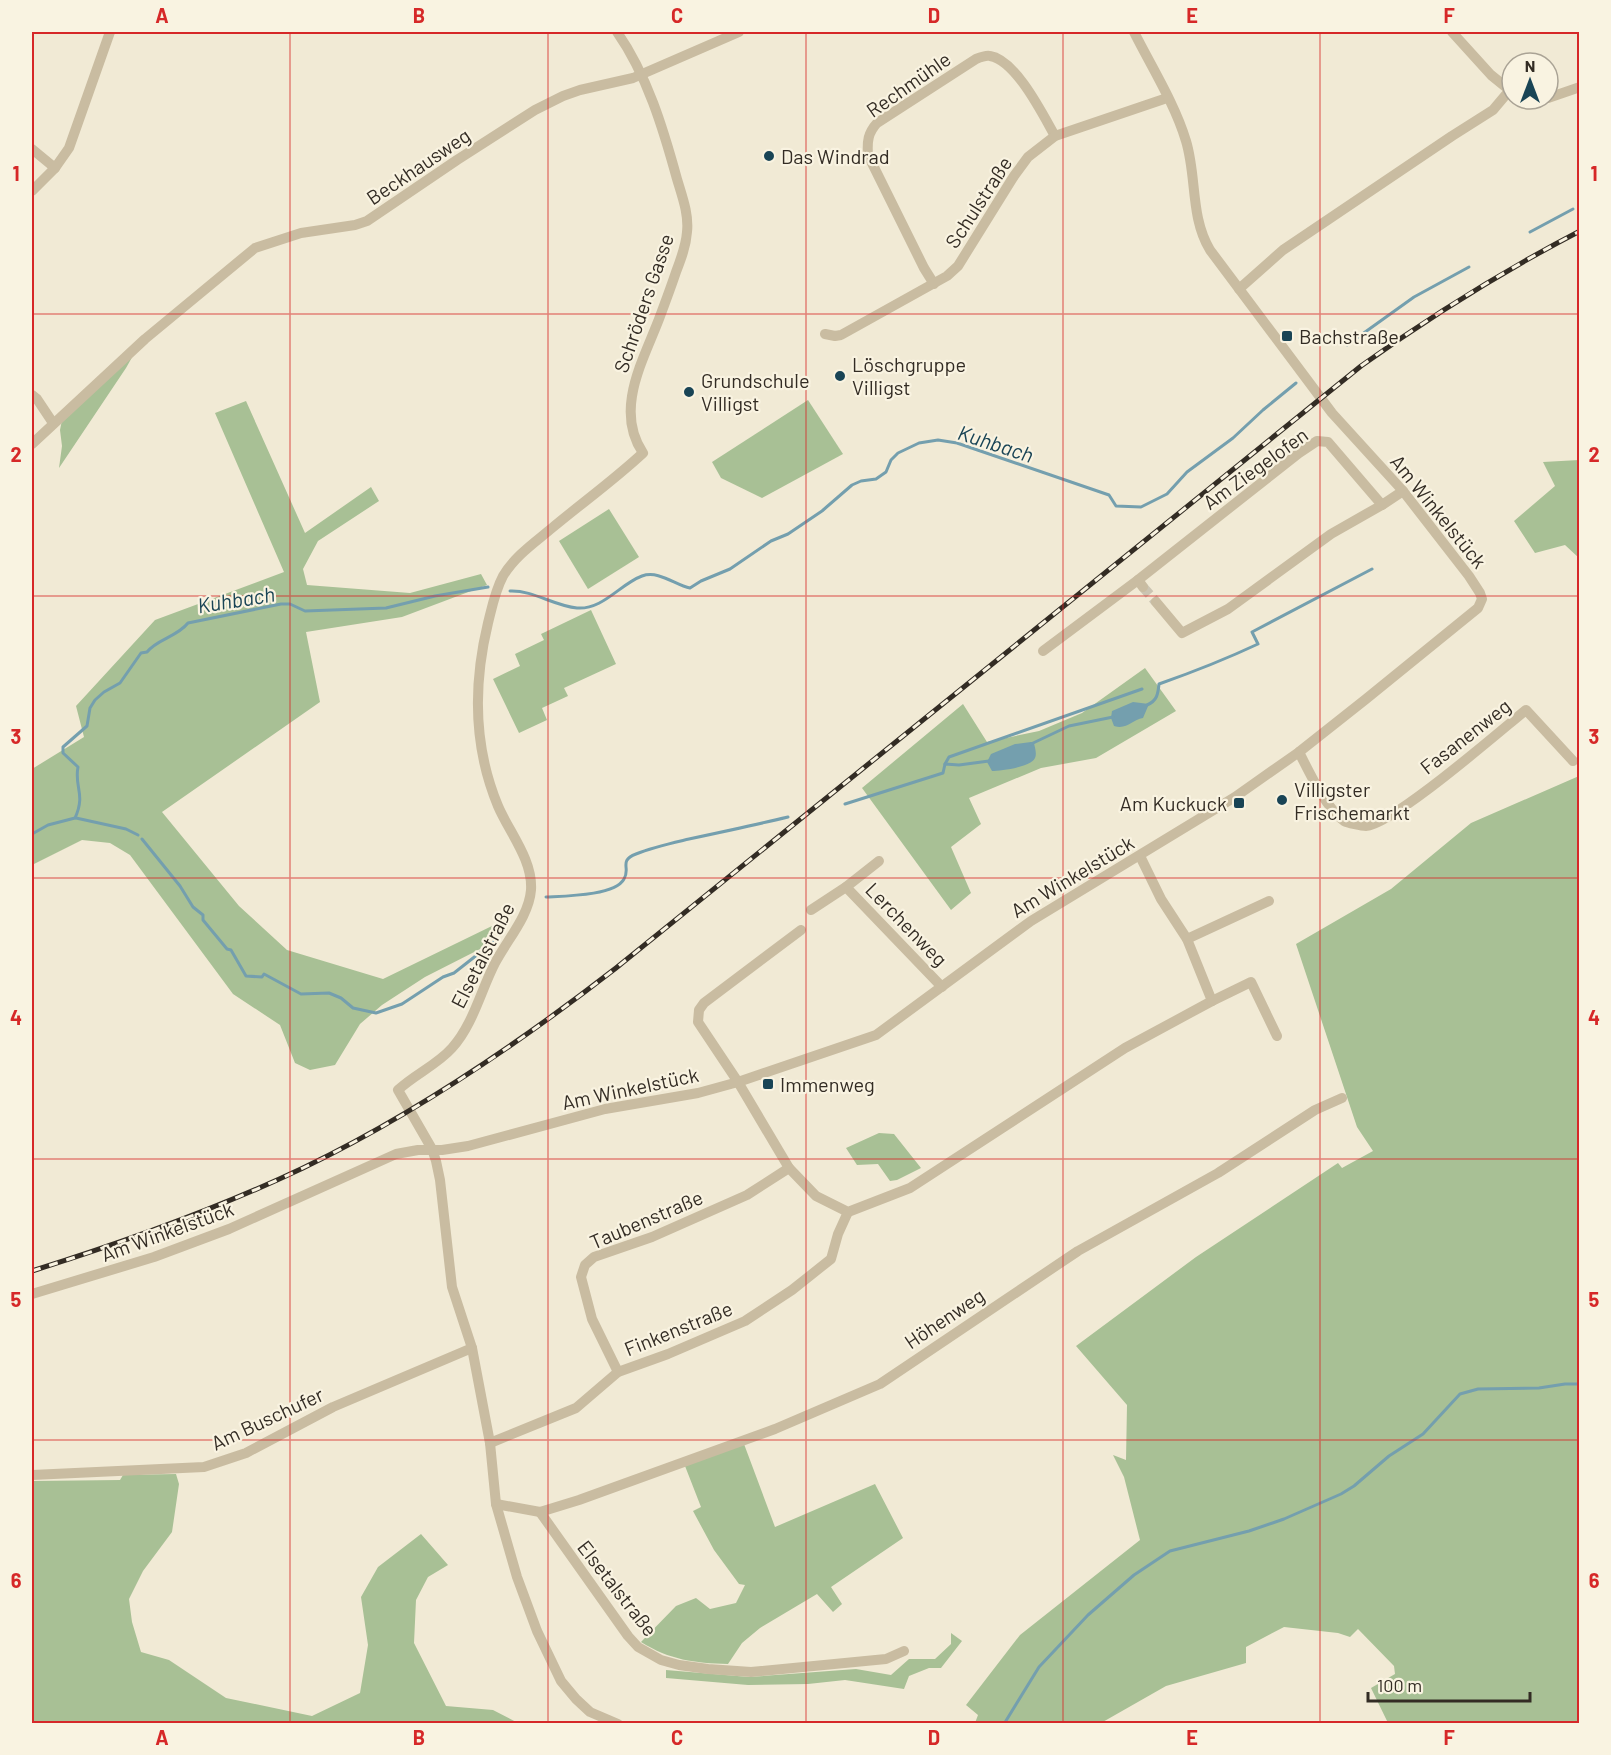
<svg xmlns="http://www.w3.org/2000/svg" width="1611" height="1755" font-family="Barlow,sans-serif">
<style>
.green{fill:#a8c095}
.water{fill:#749fae}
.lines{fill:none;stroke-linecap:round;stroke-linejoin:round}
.stream{stroke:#749fae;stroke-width:3}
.minor-tunnel{stroke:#cbc4b2;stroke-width:10;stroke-dasharray:10 5;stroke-linecap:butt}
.minor{stroke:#c9bca1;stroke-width:10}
.rail-casing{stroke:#332c24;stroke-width:5}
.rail{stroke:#f9f3e1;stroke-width:3;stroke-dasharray:9;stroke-linecap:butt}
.grid{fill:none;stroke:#d62828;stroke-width:1.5;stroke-opacity:0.55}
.poi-dot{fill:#194455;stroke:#f9f3e1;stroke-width:2}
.labels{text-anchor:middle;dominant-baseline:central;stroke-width:4.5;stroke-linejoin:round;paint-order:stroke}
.street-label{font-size:20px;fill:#332c24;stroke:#f9f3e1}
.poi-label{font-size:20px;fill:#332c24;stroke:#f9f3e1;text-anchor:start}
.water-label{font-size:21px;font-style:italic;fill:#194455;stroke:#f9f3e1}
.neatline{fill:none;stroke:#d62828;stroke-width:2}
.grid-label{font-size:20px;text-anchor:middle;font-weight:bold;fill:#d62828}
</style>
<rect width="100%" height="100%" fill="#f1ead5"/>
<g class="green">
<polygon points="135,352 126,368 59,468 62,446 60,430 62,420"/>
<polygon points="808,400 843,454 762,498 721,478 712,462"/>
<polygon points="246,401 305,533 371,487 379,501 318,541 303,569 307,585 410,593 481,574 487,585 402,617 306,632 320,702 162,812 239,906 287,950 383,979 494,925 484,947 425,977 382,1005 360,1024 335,1065 310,1070 295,1063 280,1025 233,994 130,855 110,843 82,840 32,865 32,769 84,737 76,706 155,620 284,572 215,413"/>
<polygon points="1579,460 1579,558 1565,545 1535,553 1514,521 1555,486 1543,462"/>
<polygon points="609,509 639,557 588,589 559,541"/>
<polygon points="591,610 616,664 564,688 568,696 542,708 547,720 519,733 493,679 520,666 515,654 544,640 541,634"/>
<polygon points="1145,668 1176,711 1096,758 1041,768 969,798 981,824 951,847 971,893 951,910 862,788 963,704 987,742 1039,731 1082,713"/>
<polygon points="1579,776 1579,1723 1388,1723 1371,1688 1395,1674 1394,1666 1358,1629 1350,1637 1338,1633 1284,1627 1246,1647 1246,1663 1166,1686 1101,1723 975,1723 978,1715 966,1705 1020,1635 1140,1540 1124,1477 1113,1455 1126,1460 1127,1405 1076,1346 1196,1257 1338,1163 1342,1168 1373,1151 1357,1127 1296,944 1391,889 1471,823"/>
<polygon points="879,1133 894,1134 921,1168 897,1180 890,1181 878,1164 857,1165 846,1148"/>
<path d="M744 1444 775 1527 875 1484 903 1538 831 1587 842 1604 833 1612 817 1594 760 1628 742 1643 728 1664C694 1663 670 1660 641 1642L676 1606 696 1598 710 1609 736 1603 745 1585 739 1584 714 1550 693 1511 701 1507 685 1466Z"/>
<polygon points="176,1474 179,1484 172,1532 143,1571 129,1599 132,1622 141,1652 169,1660 226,1698 312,1716 360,1693 368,1645 361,1597 378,1567 421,1534 448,1565 428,1577 416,1600 414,1643 446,1706 493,1710 518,1723 32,1723 32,1481 120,1480 123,1475"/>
<polygon points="951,1633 962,1641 941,1668 929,1668 909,1676 904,1689 845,1680 808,1684 748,1685 666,1678 666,1670 749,1677 856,1669 891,1675 909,1659 935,1659 951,1644"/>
</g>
<g class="water">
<path d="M1133 702 1149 704 1143 718C1132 720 1127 730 1114 726L1111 718 1112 711Z"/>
<path d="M1031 742 1034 743C1035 748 1037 754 1035 758 1031 767 1001 771 992 771L987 762 991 754 1015 744Z"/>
</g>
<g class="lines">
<g class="stream">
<polyline points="1530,232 1573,209"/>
<polyline points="1347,345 1414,297 1469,267"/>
<path d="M510 591C533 590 554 606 577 608 603 610 620 584 642 576 659 570 675 585 690 588L701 581 730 569 771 541 788 534 822 511 852 485 861 481 876 479 886 472 891 460 898 453 919 443 938 440 957 443 1109 495 1116 506 1141 507 1167 494 1187 472 1233 438 1263 410 1296 383"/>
<path d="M1147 705C1157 701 1158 694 1159 684 1193 672 1226 659 1258 644L1252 632 1372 569"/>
<polyline points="1031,744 1069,726 1113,717"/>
<polyline points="945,764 949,757 1142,689"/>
<polyline points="845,804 943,773 945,764 959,765 989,761"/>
<polyline points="76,818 126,829 138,835"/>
<path d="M32 834 48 825 75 818C86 794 74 787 78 767L63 753V747L87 726 90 708 95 700 104 692 120 683 141 653 147 652C157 639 177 637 188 623L281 604H290L305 611 386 608 435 596 488 587"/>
<polyline points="142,839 180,886 193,907 203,915 203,920 227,949 231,950 246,976 262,977 264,974 301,994 329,993 341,998 353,1008 376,1013 402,1004 443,977 454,973 496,940"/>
<path d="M546 897C563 896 615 896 624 879 631 868 618 861 636 854 653 847 672 843 689 839 722 832 755 825 788 817"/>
<polyline points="1004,1724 1039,1667 1088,1615 1134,1575 1170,1551 1249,1531 1284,1519 1341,1494 1354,1486 1389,1456 1423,1434 1460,1394 1478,1389 1539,1388 1565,1384 1580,1384"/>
</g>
<polyline class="minor-tunnel" points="1143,587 1156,602"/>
<g class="minor">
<path d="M617 32C647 75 663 128 677 179 682 196 689 214 687 232 686 246 681 259 676 272 671 287 665 303 659 319 643 361 614 410 643 453 614 480 582 503 552 528 534 543 515 556 503 576 495 591 492 607 488 623 473 685 473 746 498 806 509 832 533 860 531 890 529 916 507 940 495 963 481 990 473 1025 452 1048 437 1065 415 1074 398 1090L432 1149 436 1161 440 1180 452 1287 472 1348 490 1443 496 1504 517 1577 537 1631 561 1681 576 1699 590 1712 618 1724"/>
<polyline points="1452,32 1491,75 1512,92"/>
<polyline points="1548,98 1580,87"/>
<polyline points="32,149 55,168"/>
<polyline points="32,191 55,168 69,148 110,32"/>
<path d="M934 284 924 268 868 155C867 141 868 133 877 123L976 59C981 57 986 55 990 56 1016 60 1043 115 1055 136"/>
<polyline points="1239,289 1283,250 1452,136 1493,110 1509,91"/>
<polyline points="825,334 835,336 841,335 947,276 958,266 1014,176 1028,157 1055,136 1167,98"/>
<polyline points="32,395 37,399 53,423"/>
<polyline points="32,444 145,339 255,248 301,233 355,225 367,221 457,160 535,110 563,96 580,90 633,78 739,32"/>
<polyline points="1138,580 1299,453 1317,441 1328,442 1382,505"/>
<polyline points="1156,602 1182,633 1228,609 1331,534 1382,505 1403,491"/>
<polyline points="1043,651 1138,580 1143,587"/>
<path d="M1299 752C1309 772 1326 808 1344 821 1348 823 1361 826 1366 826 1392 825 1500 731 1526 710L1573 761"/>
<polyline points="846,887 942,987"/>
<polyline points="811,910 846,887 879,861"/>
<polyline points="801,930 704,1003 699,1010 698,1022 738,1082 789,1168 816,1196 848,1212 910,1188 1125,1048 1212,1001 1187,939 1161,899 1140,856"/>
<polyline points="1187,939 1269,901"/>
<polyline points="1212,1001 1251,982 1277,1036"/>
<path d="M32 1294 154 1257 229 1229 396 1154 418 1150H442L468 1146 605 1109 698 1093 738 1082 876 1035 1031 921 1235 797 1299 752 1366 699 1478 608 1482 599 1480 593 1469 576 1403 491 1332 413 1210 250C1190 217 1197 177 1186 141 1175 104 1151 66 1134 32"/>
<polyline points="618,1372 592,1319 581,1277 585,1265 594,1257 652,1237 747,1195 789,1168"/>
<polyline points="490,1443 576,1408 618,1372 668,1354 745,1321 792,1290 831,1259 838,1234 848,1212"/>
<polyline points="32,1475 204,1467 246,1453 333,1407 472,1348"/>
<polyline points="496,1504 540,1512 579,1500 775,1429 880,1384 1078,1251 1218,1173 1315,1110 1342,1098"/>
<polyline points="540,1512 628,1636 638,1647 661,1660 679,1665 708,1669 751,1672 886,1659 904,1651"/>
</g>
<defs>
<path id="rail" d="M32 1271C124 1242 215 1210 303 1168 415 1114 518 1044 616 968L1361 366C1431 316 1503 271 1580 231"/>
</defs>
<use href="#rail" class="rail-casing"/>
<use href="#rail" class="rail"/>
</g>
<path class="grid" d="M290 32V1724M548 32V1724M806 32V1724M1063 32V1724M1320 32V1724M32 314H1580M32 596H1580M32 878H1580M32 1159H1580M32 1440H1580"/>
<g class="poi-dot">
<circle cx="769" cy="156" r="6"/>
<rect x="1281" y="330" width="12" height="12" rx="3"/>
<circle cx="840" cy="376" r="6"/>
<circle cx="689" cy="392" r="6"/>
<circle cx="1282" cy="800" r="6"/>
<rect x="1233" y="797" width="12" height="12" rx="3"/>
<rect x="762" y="1078" width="12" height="12" rx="3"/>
</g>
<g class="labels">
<g class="street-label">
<text transform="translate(908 84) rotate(-35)">Rechmühle</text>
<text transform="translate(418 166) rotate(-34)">Beckhausweg</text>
<text transform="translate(978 202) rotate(-57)">Schulstraße</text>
<text transform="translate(643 303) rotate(-71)">Schröders Gasse</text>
<text transform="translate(1255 468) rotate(-36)">Am Ziegelofen</text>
<text transform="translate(1439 511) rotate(51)">Am Winkelstück</text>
<text transform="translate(1465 736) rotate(-38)">Fasanenweg</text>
<text transform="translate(1072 876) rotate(-31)">Am Winkelstück</text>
<text transform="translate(907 924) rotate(46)">Lerchenweg</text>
<text transform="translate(482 955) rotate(-63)">Elsetalstraße</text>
<text transform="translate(630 1088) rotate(-12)">Am Winkelstück</text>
<text transform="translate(646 1219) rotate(-23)">Taubenstraße</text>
<text transform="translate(167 1231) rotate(-20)">Am Winkelstück</text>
<text transform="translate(944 1318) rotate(-34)">Höhenweg</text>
<text transform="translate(678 1328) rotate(-22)">Finkenstraße</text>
<text transform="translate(267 1418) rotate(-25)">Am Buschufer</text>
<text transform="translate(618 1588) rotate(52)">Elsetalstraße</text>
</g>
<g class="poi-label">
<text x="781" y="156">Das Windrad</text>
<text x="1299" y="336">Bachstraße</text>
<text x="852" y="364">Löschgruppe<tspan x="852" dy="23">Villigst</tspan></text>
<text x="701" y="380">Grundschule<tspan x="701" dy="23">Villigst</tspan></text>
<text x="1294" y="789">Villigster<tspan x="1294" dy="23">Frischemarkt</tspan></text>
<text x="1227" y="803" text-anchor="end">Am Kuckuck</text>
<text x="780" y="1084">Immenweg</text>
</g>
<g class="water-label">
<text transform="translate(996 443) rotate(18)">Kuhbach</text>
<text transform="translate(236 599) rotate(-9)">Kuhbach</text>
</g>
</g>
<rect width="1611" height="1755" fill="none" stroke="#f9f3e1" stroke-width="66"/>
<g transform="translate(1530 81)"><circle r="28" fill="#f9f3e1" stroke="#aaa395" stroke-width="1.5"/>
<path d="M0-4.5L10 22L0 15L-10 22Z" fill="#194455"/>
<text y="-9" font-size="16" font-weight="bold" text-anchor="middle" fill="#332c24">N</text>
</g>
<path d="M1368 1692v9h162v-9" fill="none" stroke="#332c24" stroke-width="3"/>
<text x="1377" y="1692" font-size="18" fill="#332c24" stroke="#f9f3e1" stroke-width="4.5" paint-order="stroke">100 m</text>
<rect x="33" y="33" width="1545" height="1689" class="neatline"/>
<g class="grid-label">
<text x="162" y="23">A</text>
<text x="419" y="23">B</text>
<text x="677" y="23">C</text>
<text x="934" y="23">D</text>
<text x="1192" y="23">E</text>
<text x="1449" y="23">F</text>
<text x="16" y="181">1</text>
<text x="1594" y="181">1</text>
<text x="16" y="462">2</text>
<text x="1594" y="462">2</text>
<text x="16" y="744">3</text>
<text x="1594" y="744">3</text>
<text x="16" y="1025">4</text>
<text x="1594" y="1025">4</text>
<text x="16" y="1307">5</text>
<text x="1594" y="1307">5</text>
<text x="16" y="1588">6</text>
<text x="1594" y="1588">6</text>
<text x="162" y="1745">A</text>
<text x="419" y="1745">B</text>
<text x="677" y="1745">C</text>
<text x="934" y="1745">D</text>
<text x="1192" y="1745">E</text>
<text x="1449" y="1745">F</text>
</g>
</svg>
